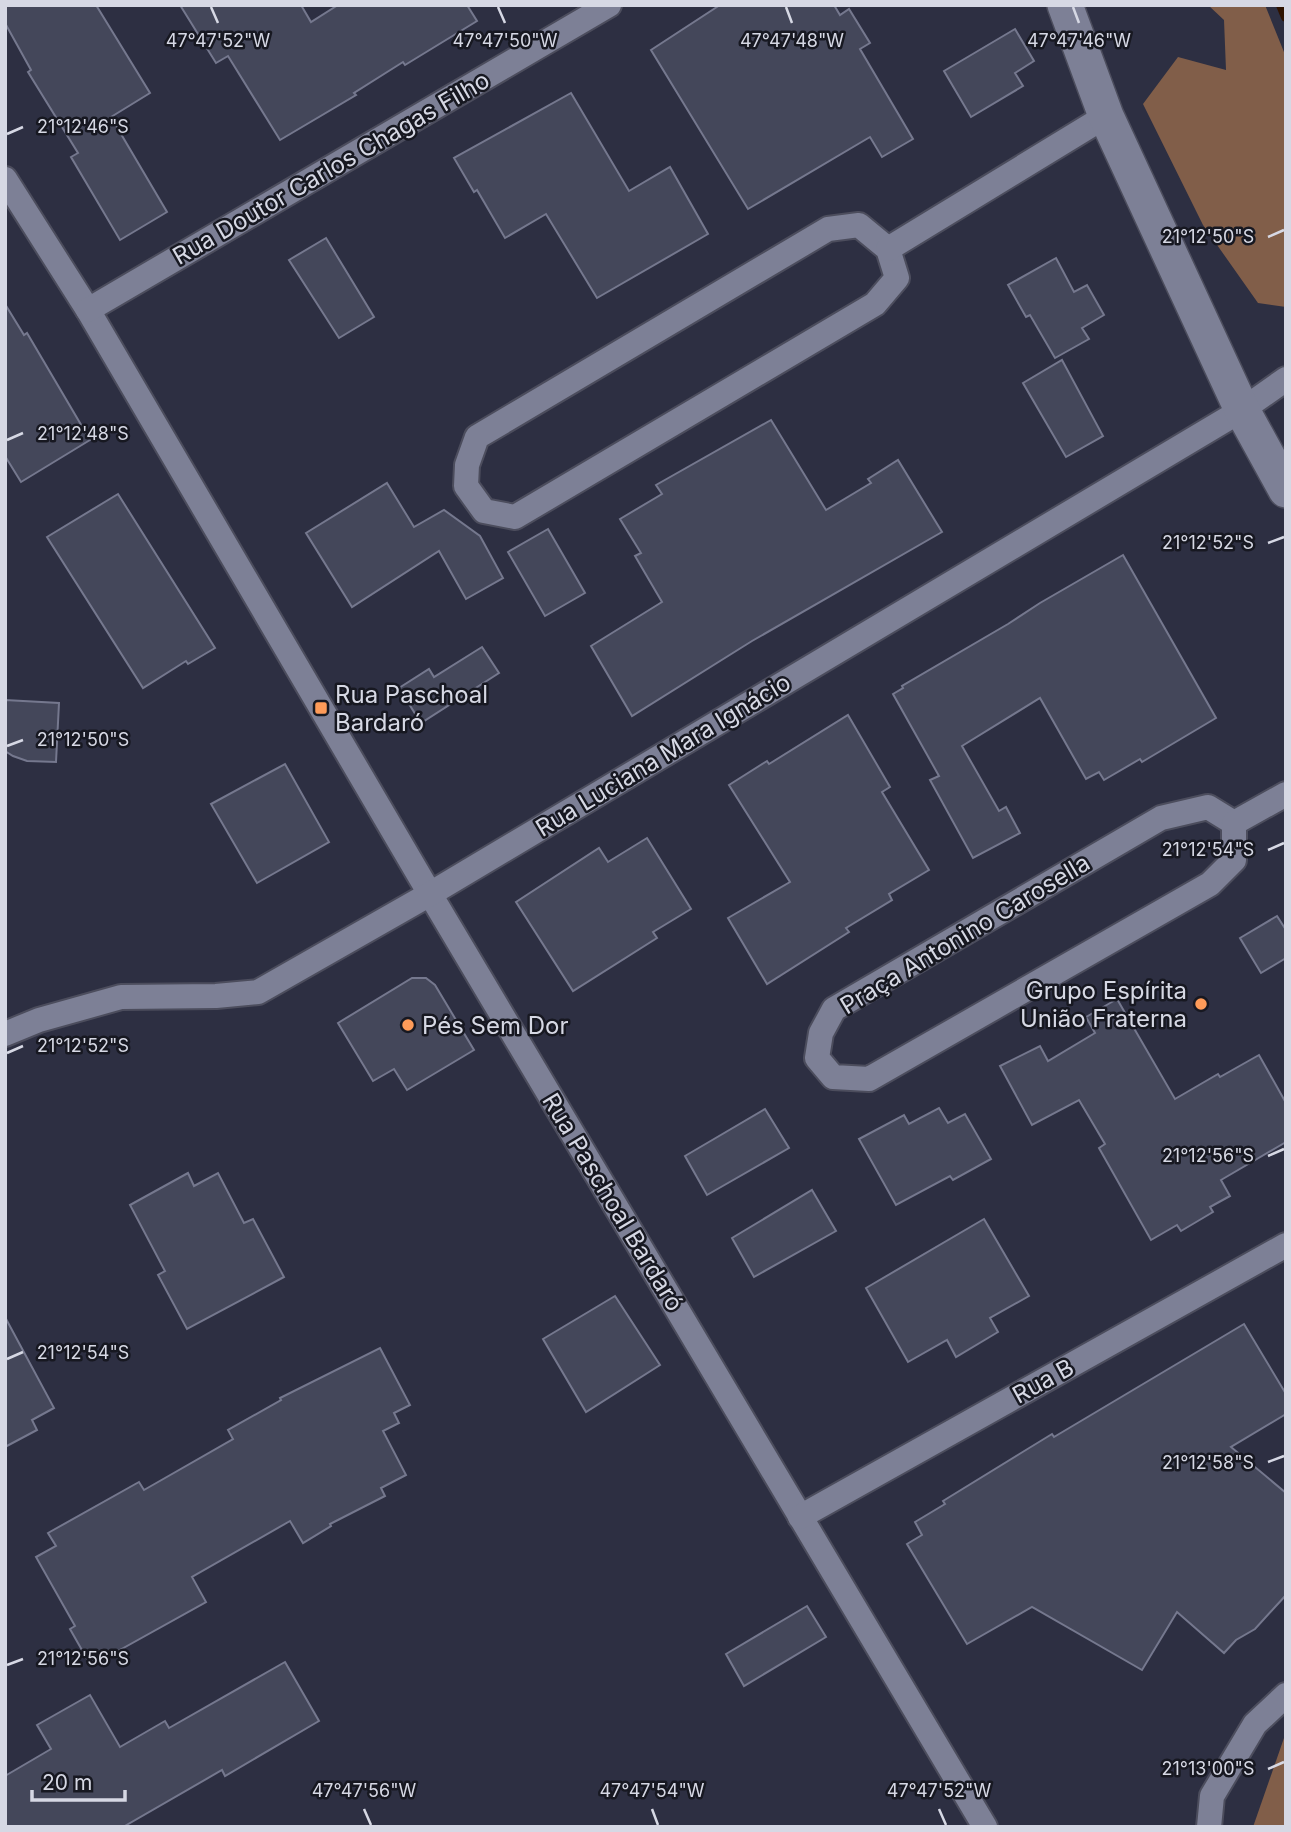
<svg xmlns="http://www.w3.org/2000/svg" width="1291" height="1832" font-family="Inter,sans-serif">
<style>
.forest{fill:#815e49}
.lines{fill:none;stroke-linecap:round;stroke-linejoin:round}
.stream{stroke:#2e1200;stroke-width:10}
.building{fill:#44475a;stroke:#75788e;stroke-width:2}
.minor-casing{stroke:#4c4d5d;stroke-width:28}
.secondary-casing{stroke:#4c4d5d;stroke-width:38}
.minor{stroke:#7d8096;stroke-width:24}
.secondary{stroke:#7d8096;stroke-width:35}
.ticks{fill:none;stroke:#d6d8e4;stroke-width:2.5}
.poi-dot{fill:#fe9b59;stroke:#171821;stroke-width:2.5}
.labels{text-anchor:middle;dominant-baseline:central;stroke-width:5;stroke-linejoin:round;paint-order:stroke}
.street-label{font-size:24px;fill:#d6d8e4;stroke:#171821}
.poi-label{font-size:24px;fill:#d6d8e4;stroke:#171821;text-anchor:start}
.ticks-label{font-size:18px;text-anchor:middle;fill:#d6d8e4;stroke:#171821;stroke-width:5;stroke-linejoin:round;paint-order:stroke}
</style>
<rect width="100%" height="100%" fill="#2d2f42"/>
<g class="forest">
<polygon points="1208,5 1265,5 1286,57 1286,307 1258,303 1203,225 1143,104 1178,57 1226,70 1224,20"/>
<polygon points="1286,1737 1286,1827 1253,1827 1284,1738"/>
</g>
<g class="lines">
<polyline class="stream" points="1281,5 1286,17"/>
</g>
<g class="building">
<polygon points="5,5 96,5 150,93 111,117 167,212 120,240 71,157 78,153 28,72 31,70 5,23"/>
<polygon points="180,5 301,5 311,22 338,5 467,5 477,21 405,65 403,62 354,93 356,95 280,140 228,56 216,63"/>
<polygon points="720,5 834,5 840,15 849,9 870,43 860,49 913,139 882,157 870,137 748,209 651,50"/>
<polygon points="1015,29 1034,61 1015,73 1023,86 971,117 944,71"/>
<polygon points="571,93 629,191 670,167 708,234 597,298 546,214 505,238 477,190 474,192 454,158"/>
<polygon points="326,238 374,317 339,338 289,260"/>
<polygon points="1056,258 1074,292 1087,285 1104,315 1082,328 1089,339 1055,358 1030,315 1026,317 1008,285"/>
<polygon points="5,304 24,335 27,333 90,440 21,482 5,456"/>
<polygon points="1062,360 1103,436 1066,457 1023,383"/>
<polygon points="771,420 826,510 871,483 868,479 898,460 942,532 752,641 632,716 591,646 662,602 635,556 641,553 620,519 662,494 656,485"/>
<polygon points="387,483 414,527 444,510 480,536 503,578 466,599 439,551 352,607 306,533"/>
<polygon points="118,494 215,648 188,664 186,661 143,688 47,537"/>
<polygon points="548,529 585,593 545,616 508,552"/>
<polygon points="1123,555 1216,718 1142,762 1140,759 1104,780 1099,772 1086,779 1040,698 962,746 999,811 1006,807 1020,833 973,858 930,780 939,776 893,694 903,688 902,686 1008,624 1040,603"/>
<polygon points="482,647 499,673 421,723 399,688 429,669 434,677"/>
<polygon points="5,700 59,703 56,762 27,761 13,756 5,751"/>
<polygon points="848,715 890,787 882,792 929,870 889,894 892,900 846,928 849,932 767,984 728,918 790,882 729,785 767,761 769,764"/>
<polygon points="285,764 329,842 257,883 211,804"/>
<polygon points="647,838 691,909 653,932 657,938 573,991 516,902 599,848 608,862"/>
<polygon points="1277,916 1286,930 1286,958 1261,973 1240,938"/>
<polygon points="412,978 426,978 435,985 474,1050 407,1090 394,1069 373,1081 338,1023"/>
<polygon points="1117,999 1175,1099 1218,1074 1220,1077 1259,1055 1286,1103 1286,1142 1221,1180 1230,1196 1210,1207 1213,1212 1181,1231 1177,1225 1151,1240 1099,1148 1105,1144 1079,1100 1032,1125 1000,1066 1040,1046 1048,1061 1095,1033 1086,1017"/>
<polygon points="939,1108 948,1123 965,1114 991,1159 953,1180 950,1176 896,1205 859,1139 904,1115 909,1124"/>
<polygon points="765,1109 789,1148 707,1195 685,1156"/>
<polygon points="188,1173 194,1186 218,1173 244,1223 253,1219 284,1277 187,1329 158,1275 165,1271 130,1205"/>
<polygon points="812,1190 836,1231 754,1277 732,1238"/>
<polygon points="984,1219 1029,1296 990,1318 998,1332 956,1357 947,1340 908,1362 866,1288"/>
<polygon points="615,1296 660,1365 586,1412 543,1339"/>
<polygon points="5,1317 54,1408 32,1420 37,1430 5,1447"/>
<polygon points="1244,1324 1286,1394 1286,1414 1231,1447 1286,1493 1286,1595 1255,1629 1236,1640 1224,1653 1177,1612 1142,1670 1032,1607 967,1644 907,1544 922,1535 915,1522 945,1504 943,1501 1021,1453 1052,1434 1054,1437"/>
<polygon points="380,1348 410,1405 394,1413 399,1423 383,1431 406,1475 381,1488 385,1496 330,1524 331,1526 303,1543 290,1521 192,1577 206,1602 91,1666 70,1629 75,1626 36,1557 56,1546 48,1533 139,1482 144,1490 233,1439 228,1430 281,1400 280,1398"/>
<polygon points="807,1606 826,1637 744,1686 726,1654"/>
<polygon points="285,1662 319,1721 225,1776 222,1770 123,1827 5,1827 5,1776 51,1749 37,1725 90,1695 120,1747 165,1721 169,1728"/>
</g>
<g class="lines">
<defs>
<g id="minor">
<polyline points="5,179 88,310 430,894 985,1827"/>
<polygon points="859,225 888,249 897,278 875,304 515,517 484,511 466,486 467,465 477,437 828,229"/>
<polyline points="888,249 1106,116"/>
<polyline points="88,310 609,5"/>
<polygon points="1208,807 1234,823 1234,860 1210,884 869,1079 833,1077 817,1058 821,1033 834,1009 1161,818"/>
<polyline points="1234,823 1286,794"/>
<polyline points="5,1034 39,1020 121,997 216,996 258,992 430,894 1242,410 1286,379"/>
<polyline points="800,1517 1286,1245"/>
<polyline points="1209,1827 1212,1796 1255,1724 1286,1695"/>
</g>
<polyline id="secondary" points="1065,5 1106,116 1242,410 1286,490"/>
</defs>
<use href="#minor" class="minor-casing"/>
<use href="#secondary" class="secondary-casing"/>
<use href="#minor" class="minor"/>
<use href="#secondary" class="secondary"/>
</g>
<path class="ticks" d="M211 7 218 23M498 7 505 23M786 7 792 23M1073 7 1079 23M7 134 23 127M1268 237 1284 230M7 440 23 433M1268 543 1284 537M7 746 23 740M1268 850 1284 843M7 1053 23 1046M1268 1156 1284 1149M7 1359 23 1352M1268 1462 1284 1456M7 1665 23 1659M1268 1769 1284 1762M364 1809 371 1825M652 1809 658 1825M939 1809 946 1825"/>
<g class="poi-dot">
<rect x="314" y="701" width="14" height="14" rx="3.5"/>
<circle cx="1201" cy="1004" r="7"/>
<circle cx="408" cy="1025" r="7"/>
</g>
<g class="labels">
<g class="street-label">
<text transform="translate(331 168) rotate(-30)">Rua Doutor Carlos Chagas Filho</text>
<text transform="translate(663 755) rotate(-31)">Rua Luciana Mara Ignácio</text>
<text transform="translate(965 934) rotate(-31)">Praça Antonino Carosella</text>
<text transform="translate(613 1202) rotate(59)">Rua Paschoal Bardaró</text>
<text transform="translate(1043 1381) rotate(-29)">Rua B</text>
</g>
<g class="poi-label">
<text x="335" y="694">Rua Paschoal<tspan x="335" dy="28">Bardaró</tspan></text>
<text x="1187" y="990" text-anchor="end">Grupo Espírita<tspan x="1187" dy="28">União Fraterna</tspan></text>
<text x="422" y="1025">Pés Sem Dor</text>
</g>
</g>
<g class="ticks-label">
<text x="218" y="47">47°47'52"W</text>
<text x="505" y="47">47°47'50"W</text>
<text x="792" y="47">47°47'48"W</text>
<text x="1079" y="47">47°47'46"W</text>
<text x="83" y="133">21°12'46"S</text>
<text x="1208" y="243">21°12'50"S</text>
<text x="83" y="440">21°12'48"S</text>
<text x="1208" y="549">21°12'52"S</text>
<text x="83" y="746">21°12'50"S</text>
<text x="1208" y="856">21°12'54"S</text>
<text x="83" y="1052">21°12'52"S</text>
<text x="1208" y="1162">21°12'56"S</text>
<text x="83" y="1359">21°12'54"S</text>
<text x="1208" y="1469">21°12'58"S</text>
<text x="83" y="1665">21°12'56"S</text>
<text x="1208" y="1775">21°13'00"S</text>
<text x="364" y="1797">47°47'56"W</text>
<text x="652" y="1797">47°47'54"W</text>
<text x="939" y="1797">47°47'52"W</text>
</g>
<rect width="1291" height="1832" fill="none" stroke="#d6d8e4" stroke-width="14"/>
<path d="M32 1790v10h93v-10" fill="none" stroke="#d6d8e4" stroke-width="3.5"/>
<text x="42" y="1790" font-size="21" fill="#d6d8e4" stroke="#171821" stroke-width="5" paint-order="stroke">20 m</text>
</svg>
